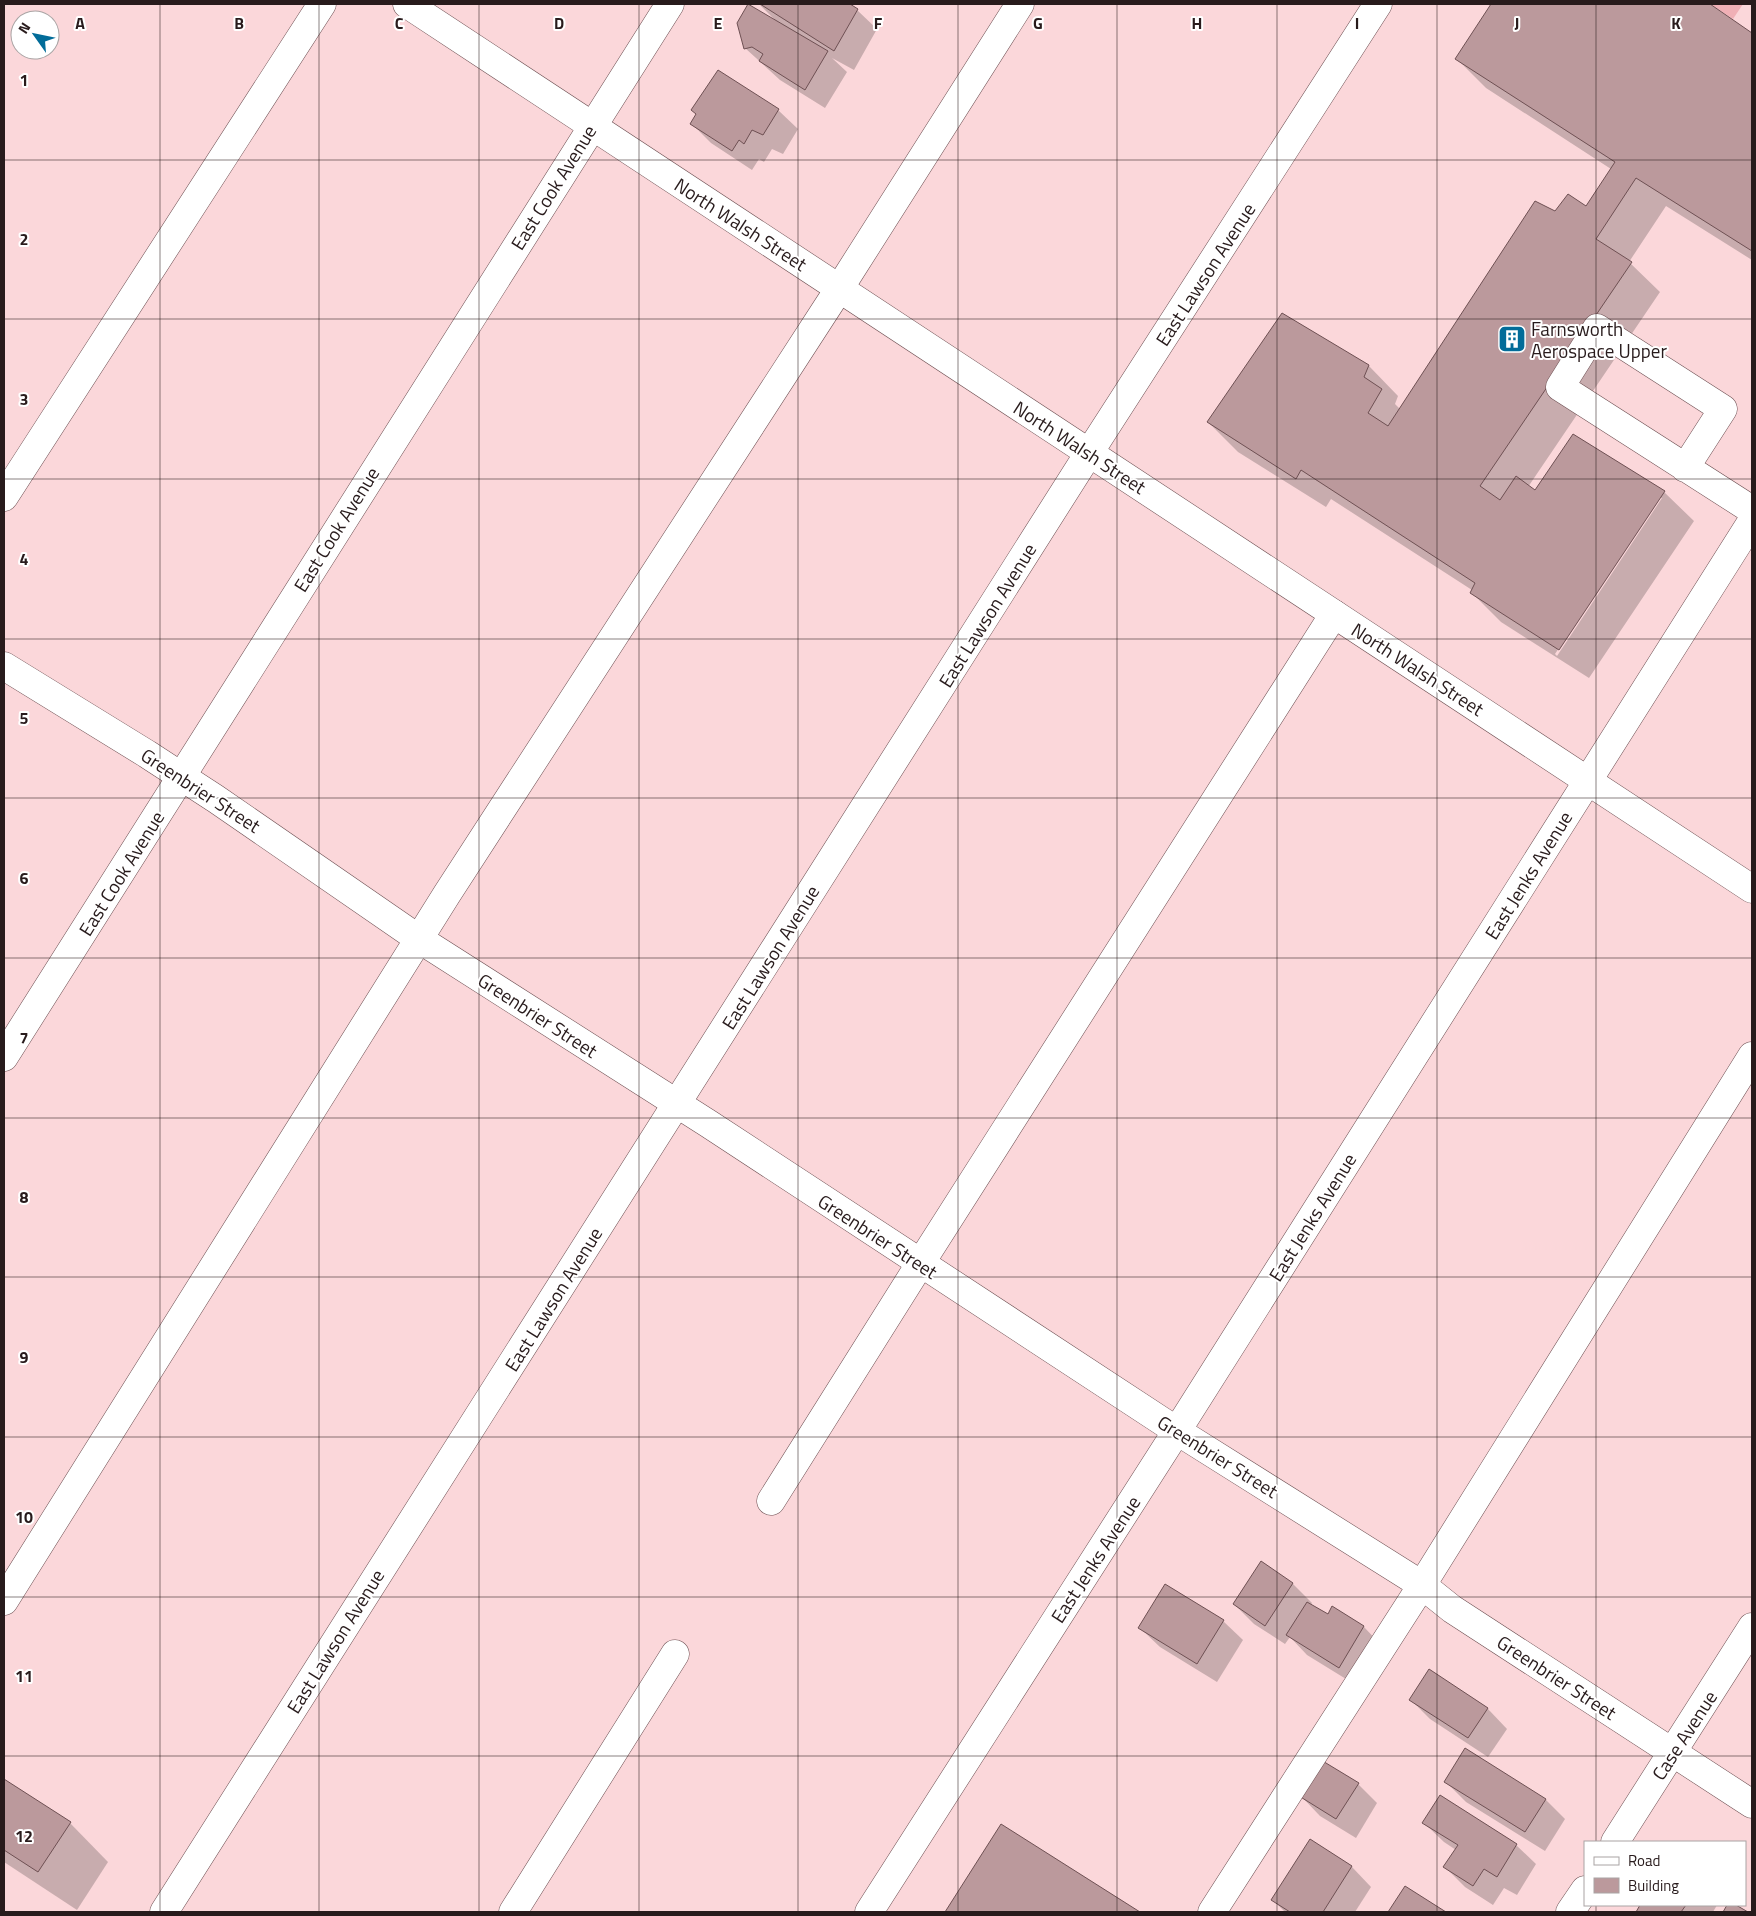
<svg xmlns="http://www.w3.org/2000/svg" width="1756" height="1916" font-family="'Titillium Web',sans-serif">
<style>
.green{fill:#f0b0b6}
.shadow{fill:#0003;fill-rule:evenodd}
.building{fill:#bb999c;stroke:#6e5053}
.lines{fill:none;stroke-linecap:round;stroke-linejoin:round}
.minor-casing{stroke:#6d4f52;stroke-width:29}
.minor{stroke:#fff;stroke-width:28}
.grid{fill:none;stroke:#281b1c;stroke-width:1;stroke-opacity:0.55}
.labels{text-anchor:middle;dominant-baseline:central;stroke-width:4;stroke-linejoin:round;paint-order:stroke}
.street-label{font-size:19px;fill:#281b1c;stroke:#fff}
.poi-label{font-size:19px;fill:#281b1c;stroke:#fff;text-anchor:start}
.grid-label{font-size:16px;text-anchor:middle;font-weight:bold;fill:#281b1c;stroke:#fff;stroke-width:4;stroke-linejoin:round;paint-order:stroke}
</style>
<rect width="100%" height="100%" fill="#fbd7da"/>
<polygon class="green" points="1710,4 1743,4 1733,19"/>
<g class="shadow">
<polygon points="759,4 848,4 857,10 877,29 854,70 832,58 847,72 825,108 780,80 745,48 774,19"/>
<path d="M1492 4H1707L1752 34V260L1666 206 1629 262 1660 292 1528 487 1535 492H1664L1694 521 1589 678 1501 622 1471 592 1472 590 1331 499 1326 507 1238 452 1208 422 1283 314 1369 366 1398 396 1395 404 1400 409 1555 213 1587 208 1611 169 1486 88 1457 59ZM1659 498H1662L1557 656 1555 654Z"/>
<polygon points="778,110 798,129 783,154 772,149 764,162 759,159 752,170 711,143 692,124"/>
<polygon points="1292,1583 1312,1603 1311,1605 1328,1616 1333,1608 1364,1627 1383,1647 1359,1687 1307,1655 1290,1637 1285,1644 1254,1624 1234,1604"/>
<polygon points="1223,1621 1243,1640 1217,1682 1160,1647 1140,1628"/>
<polygon points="1429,1671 1488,1709 1507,1729 1488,1757 1430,1719 1411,1700"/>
<polygon points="1465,1750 1546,1800 1565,1819 1545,1851 1466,1802 1446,1782"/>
<polygon points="4,1780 70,1823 108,1862 77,1910 4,1862"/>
<polygon points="1358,1784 1377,1803 1356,1838 1320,1816 1301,1796"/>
<polygon points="1424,1823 1516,1845 1536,1864 1517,1895 1504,1888 1493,1905 1465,1887 1445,1867 1456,1850 1444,1842"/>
<polygon points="1002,1826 1138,1912 947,1912"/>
<polygon points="1310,1841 1352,1867 1371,1887 1355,1912 1285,1912 1273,1900"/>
<polygon points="1405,1888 1444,1912 1390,1912"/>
<polygon points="1642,1905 1717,1905 1713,1912 1637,1912"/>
</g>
<g class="building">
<polygon points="748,4 828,51 805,90 759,61 763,54 752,47 744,49 737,23"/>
<polygon points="760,4 850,4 858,9 834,51"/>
<polygon points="1491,4 1710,4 1752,33 1752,251 1636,178 1596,239 1632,262 1480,486 1500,500 1516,476 1535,490 1573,434 1665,491 1559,650 1470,593 1475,583 1301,470 1296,479 1207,422 1282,313 1369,365 1364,377 1382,389 1368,413 1388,426 1535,201 1555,211 1568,194 1586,206 1615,162 1455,59"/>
<polygon points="718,70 779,109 763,135 752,130 744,144 739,140 732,151 690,124 696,114 691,110"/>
<polygon points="1261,1561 1293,1583 1265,1626 1233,1604"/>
<polygon points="1165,1584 1224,1620 1197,1664 1138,1628"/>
<polygon points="1307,1602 1328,1614 1332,1606 1364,1626 1339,1668 1286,1635"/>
<polygon points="1429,1669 1488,1708 1468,1738 1409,1700"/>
<polygon points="1465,1748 1546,1799 1525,1832 1444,1782"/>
<polygon points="1321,1760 1359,1783 1336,1819 1299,1796"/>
<polygon points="4,1779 71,1822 38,1872 4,1850"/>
<polygon points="1440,1795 1517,1844 1497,1877 1484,1869 1473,1886 1443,1867 1458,1845 1422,1823"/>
<polygon points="1001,1824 1140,1912 945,1912"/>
<polygon points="1310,1839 1352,1866 1323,1912 1290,1912 1271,1900"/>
<polygon points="1405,1886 1446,1912 1388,1912"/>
<polygon points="1640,1905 1686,1905 1681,1912 1636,1912"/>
<polygon points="1727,1905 1736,1905 1748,1912 1723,1912"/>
</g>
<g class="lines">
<defs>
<g id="minor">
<polyline points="407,4 1752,889"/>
<polyline points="1685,468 1723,409 1597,328 1560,387 1752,510"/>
<polyline points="4,497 322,4"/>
<polyline points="4,666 147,754 216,799 419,939 709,1124 1177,1431 1422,1585 1452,1609 1752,1804"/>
<path d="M4 1057C227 706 446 353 670 4"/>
<polyline points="771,1501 920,1264 1334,614"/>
<polyline points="4,1601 447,894 839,289 1020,4"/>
<polyline points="1615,1842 1752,1627"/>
<polyline points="164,1912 1089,453 1378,4"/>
<polyline points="513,1912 675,1654"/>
<polyline points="869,1912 1180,1426 1752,521"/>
<polyline points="1212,1912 1422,1585 1752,1056"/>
<polyline points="1570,1912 1585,1890"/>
</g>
</defs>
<use href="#minor" class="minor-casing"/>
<use href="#minor" class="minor"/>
</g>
<path class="grid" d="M160 4V1912M319 4V1912M479 4V1912M639 4V1912M798 4V1912M958 4V1912M1117 4V1912M1277 4V1912M1437 4V1912M1596 4V1842M4 160H1752M4 319H1752M4 479H1752M4 639H1752M4 798H1752M4 958H1752M4 1118H1752M4 1277H1752M4 1437H1752M4 1597H1752M4 1756H1752M1596 1905V1912"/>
<defs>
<symbol id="building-square" viewBox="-11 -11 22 22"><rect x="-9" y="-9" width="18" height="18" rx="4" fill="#026c99" stroke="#fff"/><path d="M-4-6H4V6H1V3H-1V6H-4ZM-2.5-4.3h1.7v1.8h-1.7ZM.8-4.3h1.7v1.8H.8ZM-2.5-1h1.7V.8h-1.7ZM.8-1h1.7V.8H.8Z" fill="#fff"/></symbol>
</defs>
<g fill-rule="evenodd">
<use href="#building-square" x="1496" y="323" width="32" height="32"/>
</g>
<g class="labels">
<g class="street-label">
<text transform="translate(553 187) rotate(-58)">East Cook Avenue</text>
<text transform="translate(741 224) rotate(33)">North Walsh Street</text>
<text transform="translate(1205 274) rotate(-57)">East Lawson Avenue</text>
<text transform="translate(1080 447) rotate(33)">North Walsh Street</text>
<text transform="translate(336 529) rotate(-58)">East Cook Avenue</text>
<text transform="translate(987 615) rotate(-58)">East Lawson Avenue</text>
<text transform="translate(1418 669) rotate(33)">North Walsh Street</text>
<text transform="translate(201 790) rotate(33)">Greenbrier Street</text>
<text transform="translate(121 873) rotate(-58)">East Cook Avenue</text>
<text transform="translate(1528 875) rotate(-58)">East Jenks Avenue</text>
<text transform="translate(770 957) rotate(-58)">East Lawson Avenue</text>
<text transform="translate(538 1015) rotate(33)">Greenbrier Street</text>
<text transform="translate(1312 1217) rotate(-58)">East Jenks Avenue</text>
<text transform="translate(878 1236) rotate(33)">Greenbrier Street</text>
<text transform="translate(553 1299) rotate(-58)">East Lawson Avenue</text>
<text transform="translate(1218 1456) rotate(32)">Greenbrier Street</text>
<text transform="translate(1095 1559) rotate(-57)">East Jenks Avenue</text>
<text transform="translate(335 1641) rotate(-58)">East Lawson Avenue</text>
<text transform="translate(1557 1677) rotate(33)">Greenbrier Street</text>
<text transform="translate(1684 1735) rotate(-57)">Case Avenue</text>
</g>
<g class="poi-label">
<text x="1531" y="328">Farnsworth<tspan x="1531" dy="22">Aerospace Upper</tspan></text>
</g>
</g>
<g class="grid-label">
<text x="80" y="29">A</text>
<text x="239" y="29">B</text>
<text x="399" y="29">C</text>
<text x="559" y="29">D</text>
<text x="718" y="29">E</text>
<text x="878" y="29">F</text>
<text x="1038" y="29">G</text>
<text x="1197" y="29">H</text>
<text x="1357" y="29">I</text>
<text x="1517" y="29">J</text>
<text x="1676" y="29">K</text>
<text x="24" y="86">1</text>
<text x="24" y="245">2</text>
<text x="24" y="405">3</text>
<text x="24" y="565">4</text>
<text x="24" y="724">5</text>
<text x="24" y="884">6</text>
<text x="24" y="1044">7</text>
<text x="24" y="1203">8</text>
<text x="24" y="1363">9</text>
<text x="24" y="1523">10</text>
<text x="24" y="1682">11</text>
<text x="24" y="1842">12</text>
</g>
<rect width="1756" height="1916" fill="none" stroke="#281b1c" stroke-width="10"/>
<rect x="1584" y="1841" width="162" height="65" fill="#ffffff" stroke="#a9a4a4"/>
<rect x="1594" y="1857" width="25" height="8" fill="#ffffff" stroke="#a9a4a4"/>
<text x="1628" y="1866" font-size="15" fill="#281b1c">Road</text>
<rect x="1594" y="1878" width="25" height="15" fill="#bb999c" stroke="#a9a4a4"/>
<text x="1628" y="1891" font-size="15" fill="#281b1c">Building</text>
<g transform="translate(35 35) rotate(303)"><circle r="24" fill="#ffffff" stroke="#a9a4a4"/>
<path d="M0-4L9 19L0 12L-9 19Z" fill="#026c99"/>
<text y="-8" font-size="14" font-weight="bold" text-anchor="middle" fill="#281b1c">N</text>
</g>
</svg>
